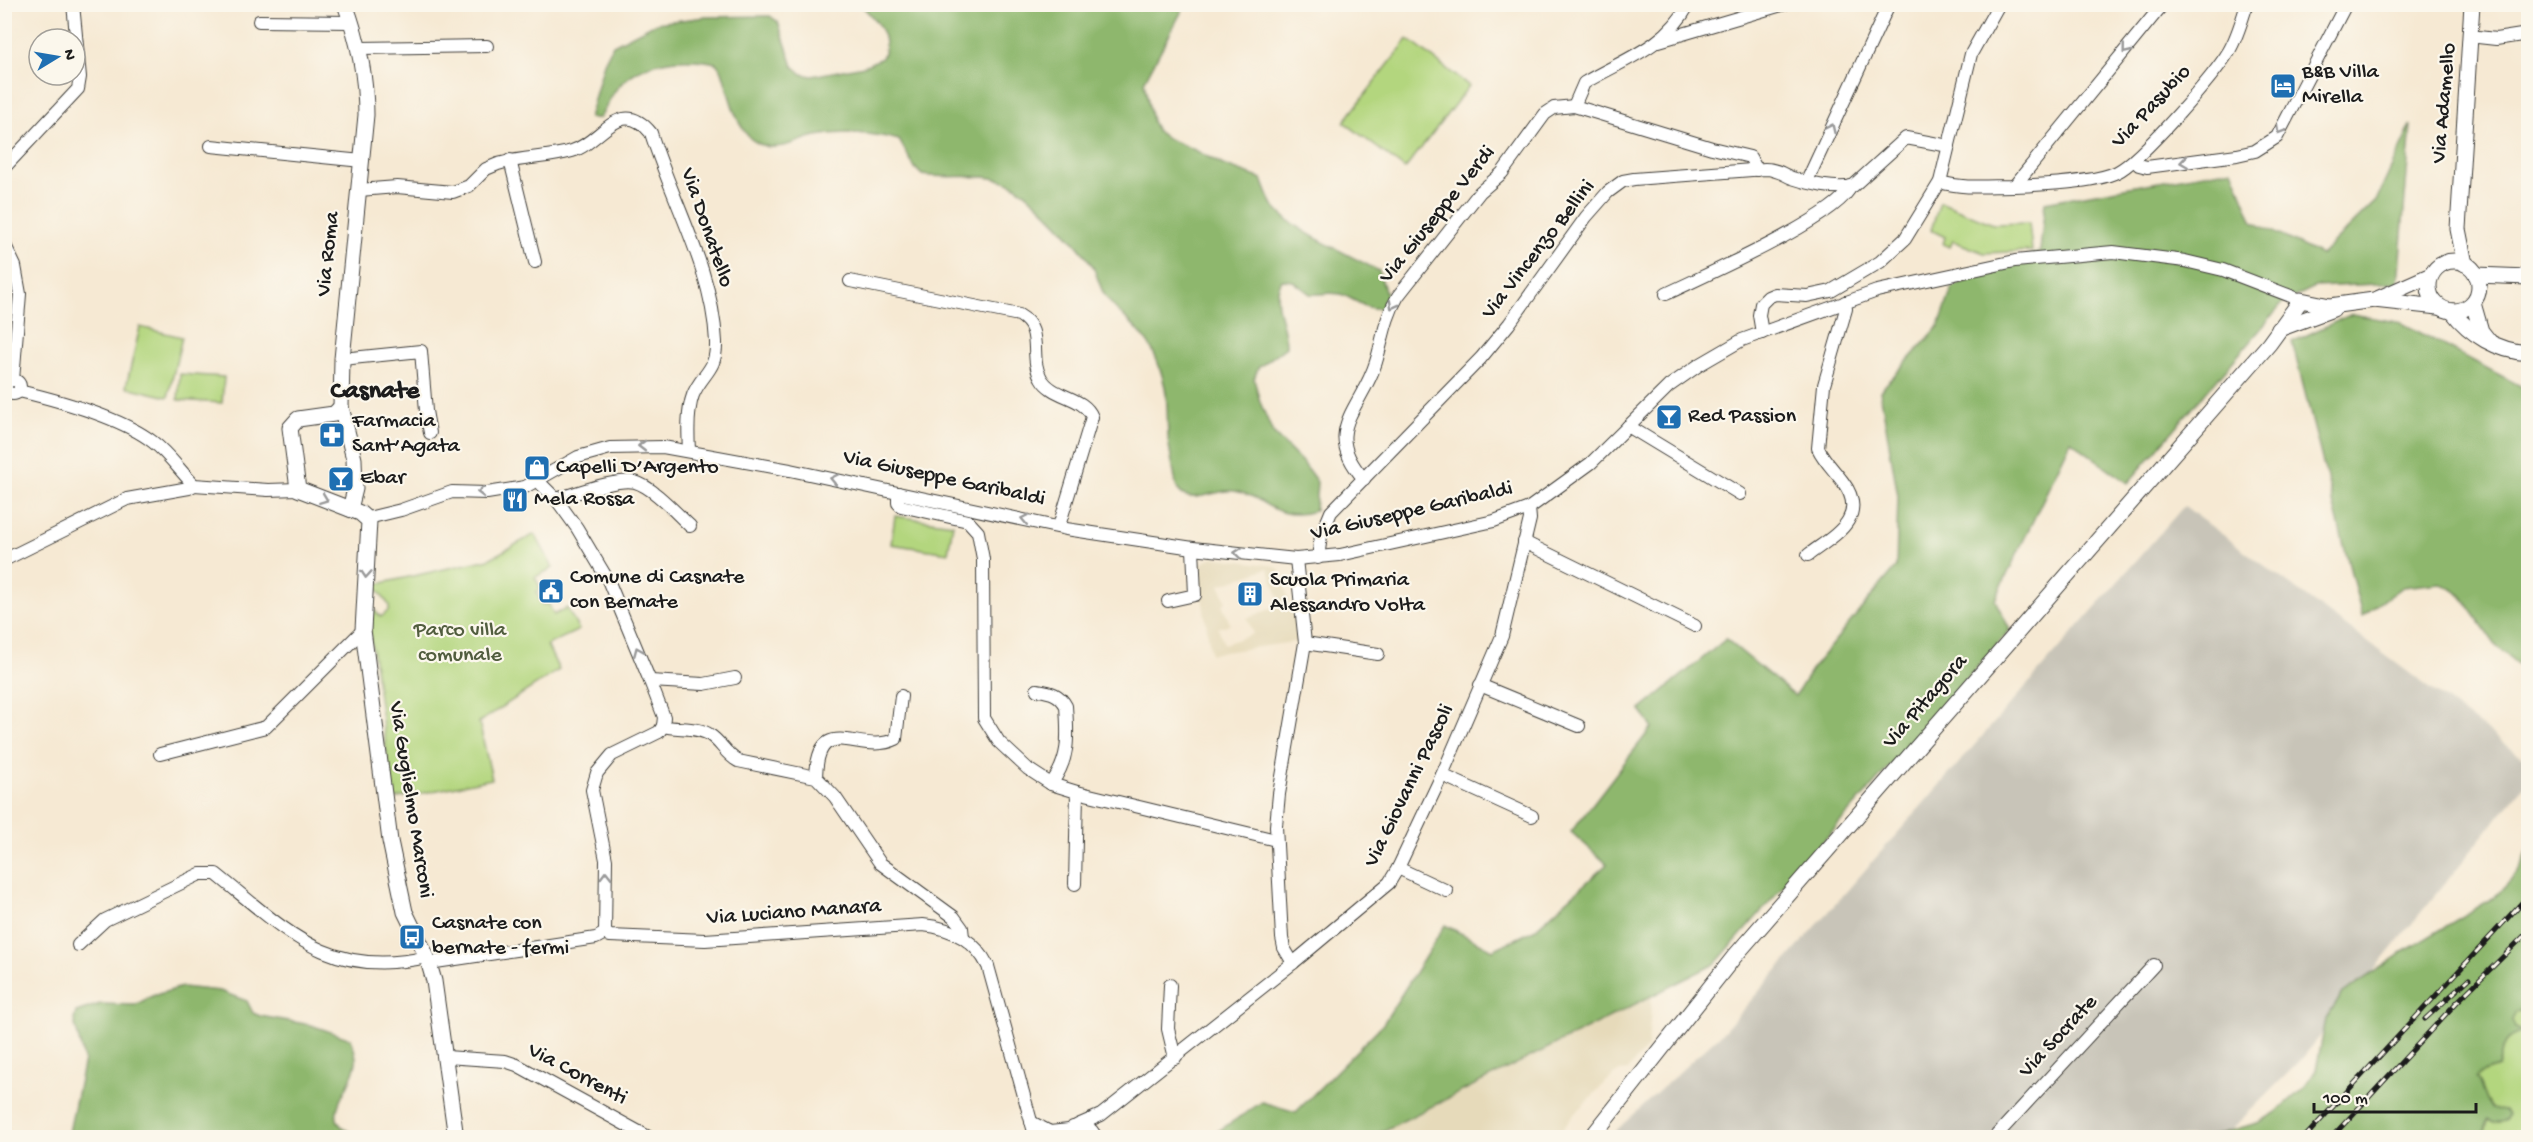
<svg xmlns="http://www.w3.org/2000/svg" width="2533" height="1142" font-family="'Gochi Hand',sans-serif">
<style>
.built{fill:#e6daba;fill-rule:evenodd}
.industrial{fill:#c8c4b8}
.green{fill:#b3d67e;stroke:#68794d;stroke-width:1.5}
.forest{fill:#8eb76d;stroke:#556a44;stroke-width:1.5}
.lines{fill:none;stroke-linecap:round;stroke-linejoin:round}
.minor-casing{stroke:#3d3b37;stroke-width:14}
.tertiary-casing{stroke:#3d3b37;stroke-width:17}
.minor{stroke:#fff;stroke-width:12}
.tertiary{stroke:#fff;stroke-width:15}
.rail-casing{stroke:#1c1c1c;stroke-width:5}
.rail{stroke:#fbf7ec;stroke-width:3;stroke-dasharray:9;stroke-linecap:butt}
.oneway{stroke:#999}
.labels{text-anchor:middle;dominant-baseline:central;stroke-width:4.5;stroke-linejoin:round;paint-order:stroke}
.poi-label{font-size:22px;fill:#1c1c1c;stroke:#fbf7ec;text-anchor:start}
.street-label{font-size:22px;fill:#1c1c1c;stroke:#fbf7ec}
.park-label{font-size:22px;fill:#515d3e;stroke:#fbf7ec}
.quarter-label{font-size:26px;font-weight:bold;fill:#1c1c1c;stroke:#fbf7ec}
</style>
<rect width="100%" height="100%" fill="#fbf7ec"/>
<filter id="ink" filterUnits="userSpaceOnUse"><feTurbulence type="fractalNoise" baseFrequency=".0167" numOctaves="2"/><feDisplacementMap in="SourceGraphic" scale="12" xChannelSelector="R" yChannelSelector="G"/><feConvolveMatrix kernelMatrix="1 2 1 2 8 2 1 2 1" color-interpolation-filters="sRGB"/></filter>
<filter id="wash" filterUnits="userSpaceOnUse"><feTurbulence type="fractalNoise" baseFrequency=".008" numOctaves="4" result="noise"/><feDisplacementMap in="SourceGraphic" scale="24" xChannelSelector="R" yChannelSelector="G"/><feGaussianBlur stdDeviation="1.35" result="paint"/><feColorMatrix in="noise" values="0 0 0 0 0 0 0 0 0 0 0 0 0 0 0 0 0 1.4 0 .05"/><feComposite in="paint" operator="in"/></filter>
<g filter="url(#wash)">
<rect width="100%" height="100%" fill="#f6e9d3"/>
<g class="built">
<path d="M1212 557 1274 566 1280 570 1300 641 1211 654 1198 572 1201 564ZM1268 568 1281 605 1247 618 1253 634 1224 644 1218 628 1230 624 1222 604 1226 602 1220 585Z"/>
<polygon points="1652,996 1648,1046 1628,1070 1619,1071 1606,1082 1576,1112 1557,1137 1383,1137 1383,1132"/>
</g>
<polygon class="industrial" points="2184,506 2528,761 2528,781 2300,1061 2224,1137 1608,1138 1725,1030"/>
<g class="green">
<polygon points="1408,39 1469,86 1405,169 1344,122"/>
<polygon points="1940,202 1993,224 2029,223 2032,251 1984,253 1953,241 1950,247 1943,244 1945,237 1931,230"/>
<polygon points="140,327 182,337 168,397 126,387"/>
<polygon points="180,374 224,377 222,403 178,400"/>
<polygon points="895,516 953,524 948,553 891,544"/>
<polygon points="535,534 553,568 535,577 541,589 536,592 543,605 548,603 554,615 567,608 579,630 547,645 559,670 479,722 492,779 393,799 370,632 372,608 381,617 389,610 389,605 371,582 382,583 489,559"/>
<path d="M2523 1009 2524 1015 2528 1018V1137H2484L2491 1108C2483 1100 2483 1087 2475 1078L2480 1073 2498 1067C2504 1046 2499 1040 2523 1031L2515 1028 2511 1020 2516 1011Z"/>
</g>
<g class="forest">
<path d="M861 5H1185L1144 82 1152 121 1157 131 1166 138 1195 150 1223 165 1262 179C1266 189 1269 201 1276 209 1295 232 1351 255 1379 271L1387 297 1383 308C1365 310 1358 301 1343 295 1333 291 1321 295 1310 294L1293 281 1282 280C1269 302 1287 324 1286 347L1258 368 1254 379 1260 402 1273 433 1304 464 1317 482 1315 511C1272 523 1267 496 1234 491 1218 488 1190 507 1178 490 1175 486 1175 478 1174 473 1172 461 1169 449 1168 437 1167 420 1168 403 1165 387 1158 357 1151 342 1129 321 1120 313 1110 305 1104 294 1099 285 1097 274 1092 265 1080 246 1032 194 1012 184 986 171 951 180 922 175L915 168 899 140C873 133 843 131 816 136 801 139 788 148 772 147 765 147 756 143 751 139 734 123 729 92 722 71L716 63C682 56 644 59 619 86 611 94 606 108 600 118H589L604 63 613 45 656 23 706 17 770 16 778 22 793 66 802 74 812 76 864 66 882 58C892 36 875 19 861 5Z"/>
<polygon points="2411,125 2398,283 2315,287 2284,302 2128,483 2071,441 1995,600 2010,630 1715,964 1371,1137 1208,1138 1262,1102 1296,1112 1383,1024 1445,925 1493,950 1534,930 1607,864 1571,832 1652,727 1640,710 1726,639 1795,696 1814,666 1896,567 1898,496 1880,391 1939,326 1953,286 2040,251 2045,202 2232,169 2253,222 2321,255 2376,201"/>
<polygon points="2352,314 2402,323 2528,390 2528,673 2497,647 2463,598 2456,591 2440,583 2402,587 2362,616 2292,342"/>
<path d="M2528 850V1018L2524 1015 2523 1009 2516 1011 2512 1020 2515 1028 2524 1032C2499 1039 2504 1045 2498 1067L2480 1073 2476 1078C2483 1087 2483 1100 2491 1108L2505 1110 2508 1115 2506 1121 2493 1123 2487 1119 2484 1137H2210L2260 1122 2275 1113 2305 1087 2316 1070 2326 1019 2343 993 2402 953 2493 898C2509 884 2522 870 2528 850Z"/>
<path d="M182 987 220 991 247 1001 253 1013 260 1016 311 1025 351 1039C353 1046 357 1055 356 1062 354 1090 308 1124 365 1137H68L84 1060 74 1020 76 1012 100 1004 135 1005 152 996Z"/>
</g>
</g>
<g filter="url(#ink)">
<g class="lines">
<defs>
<g id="minor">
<polyline points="259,21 352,22"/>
<polyline points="2469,36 2496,39 2528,34"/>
<polyline points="1659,41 1785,4"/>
<polyline points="360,48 487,46"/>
<path d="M1574 106 1584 83C1624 59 1665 48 1689 4"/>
<polyline points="211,146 362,161"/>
<polyline points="510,160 535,262"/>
<polyline points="2134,160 2139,165 2147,167 2237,155 2255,151 2277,137 2346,4"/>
<polyline points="4,168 78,89 80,77 73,4"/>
<polyline points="1807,181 1889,4"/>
<path d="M1940 182C1963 189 1989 186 2012 186 2038 185 2095 183 2117 172 2140 161 2214 76 2229 51 2237 38 2242 20 2247 4"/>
<polyline points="2015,185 2163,4"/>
<path d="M359 190 397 187 453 192 469 186 486 169 498 164C522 157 548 158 572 151 601 143 620 95 651 133 672 201 713 270 716 342 717 371 702 373 693 395 687 411 688 433 689 450"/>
<polyline points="4,243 15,266 20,294 13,380"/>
<path d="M850 281 1019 315C1045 330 1028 356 1041 378 1052 398 1084 396 1092 417L1059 526"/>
<path d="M1666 294C1701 277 1839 217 1851 186"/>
<polyline points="1762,333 1759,315 1761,304 1768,297 1775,294 1807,296 1831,291 1880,262 1905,239 1940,182 1971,54 1999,4"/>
<polyline points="342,359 421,351 426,411 430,433"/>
<circle cx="13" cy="387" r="7"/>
<path d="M19 391C57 400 122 418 153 442 169 454 180 471 194 485L268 490 298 489"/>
<polyline points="1628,426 1740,494"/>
<path d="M1364 479C1320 430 1362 409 1376 362 1383 339 1385 318 1398 296L1480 192 1502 173 1545 114 1554 108 1574 106 1712 148 1750 157 1757 170"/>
<polyline points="537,480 556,499 577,528 608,580 650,681 664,717 663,726"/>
<polyline points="898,493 898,503 901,506 968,521 978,532 983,559 984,718 999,742 1028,769 1051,784 1077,792"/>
<path d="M556 499C575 494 616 478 635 482 653 487 676 513 690 526"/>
<polyline points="368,518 401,510 452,492 487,493 525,487 578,457 610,448 663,447 790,470 1066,529 1193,548 1296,559 1340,555 1494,521 1529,508 1591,463 1669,386 1699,365 1742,340 1877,291 2015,261 2113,252 2185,261 2223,270 2301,300"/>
<polyline points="1524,542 1695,626"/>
<path d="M1808 555C1833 536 1870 518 1843 482 1835 471 1824 461 1818 448L1824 385 1846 309 1845 302"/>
<path d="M1318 558 1321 536 1331 512 1481 358 1509 324 1586 217 1608 192 1623 181 1634 179 1765 169C1776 169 1783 174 1792 178 1809 184 1836 190 1853 186L1906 138 1949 146"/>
<polyline points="4,560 127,499 189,488 194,485"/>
<polyline points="1168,601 1195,595 1193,548"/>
<polyline points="1305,643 1378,654"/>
<polyline points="650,681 704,684 735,678"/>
<polyline points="1480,685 1579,726"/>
<path d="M1037 690C1050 692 1059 693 1066 706 1068 736 1070 759 1051 784"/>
<path d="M663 726C677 730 698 726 710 735 721 742 725 754 738 761L816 777 835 797 880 863 954 917 962 928 963 937"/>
<polyline points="160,754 266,727 363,630"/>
<polyline points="1442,775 1532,816"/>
<path d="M816 777C818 710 860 757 896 739L901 696"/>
<polyline points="1398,868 1447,891"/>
<polyline points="1075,884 1077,792 1276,840"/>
<polyline points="605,933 606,860 592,790 597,773 612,755 659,732 663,726"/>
<path d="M78 945 105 920 200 874H216C286 930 329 980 427 957"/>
<path d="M429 963 596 938 605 933 610 936 705 940 923 925C952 928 975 940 988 966L1034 1132 1039 1138"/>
<polyline points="1293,963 1284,948 1282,938 1276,826 1279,794 1305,643 1296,559"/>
<polyline points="1170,985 1168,1029 1175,1058"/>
<polyline points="446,1057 505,1061 517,1065 650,1138"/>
<polyline points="1031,1122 1050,1132 1069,1130"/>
<polyline points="1078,1125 1101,1115 1293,963 1389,883 1398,868 1442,775 1502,636 1530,519 1529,508"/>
<path d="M1065 1138 1073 1127C1084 1124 1092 1127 1096 1138"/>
<polyline points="1994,1138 2154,965"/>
</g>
<g id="tertiary">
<path d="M345 4C359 41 366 76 366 115L342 359 341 407 354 459 355 489 350 509"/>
<circle cx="2454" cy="286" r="25"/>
<polyline points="2465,264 2458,229 2472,4"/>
<polyline points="2476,275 2528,277"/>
<polyline points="2377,299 2431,275"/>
<polyline points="2473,303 2481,331 2489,341"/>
<path d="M2452 311C2470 335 2498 351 2528 353"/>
<polyline points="2279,329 2333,309"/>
<polyline points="341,407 334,414 298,419 290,428 298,489 360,513 369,521 363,630 390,841 405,912 427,957 434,981 456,1138"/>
<polyline points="1591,1138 1734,957 2269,344 2301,300 2330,306 2374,300 2438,307"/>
</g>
</defs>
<use href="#minor" class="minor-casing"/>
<use href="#tertiary" class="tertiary-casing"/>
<use href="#minor" class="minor"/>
<use href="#tertiary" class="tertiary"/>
<defs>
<g id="rail">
<polyline points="2425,1019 2469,979"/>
<polyline points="2304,1138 2528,896"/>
<polyline points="2331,1138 2458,1001 2528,932"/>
</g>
</defs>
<use href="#rail" class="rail-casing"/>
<use href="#rail" class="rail"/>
</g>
<defs><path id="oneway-chevron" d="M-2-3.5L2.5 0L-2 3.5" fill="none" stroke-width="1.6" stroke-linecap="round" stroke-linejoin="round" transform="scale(1.5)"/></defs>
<g class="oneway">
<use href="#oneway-chevron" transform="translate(2126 50) rotate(129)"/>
<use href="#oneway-chevron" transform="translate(1831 128) rotate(-65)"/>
<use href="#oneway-chevron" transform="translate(2280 130) rotate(122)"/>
<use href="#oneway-chevron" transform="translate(2184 162) rotate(172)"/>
<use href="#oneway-chevron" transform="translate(1393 305) rotate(118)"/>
<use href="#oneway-chevron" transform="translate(642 446) rotate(-180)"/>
<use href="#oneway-chevron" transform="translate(834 479) rotate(-168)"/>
<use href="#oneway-chevron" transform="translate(481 492) rotate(179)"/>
<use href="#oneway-chevron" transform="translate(324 499) rotate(21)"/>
<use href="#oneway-chevron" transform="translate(1025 519) rotate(-168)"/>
<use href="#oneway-chevron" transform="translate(1238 553) rotate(-174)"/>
<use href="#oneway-chevron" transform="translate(366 574) rotate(94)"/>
<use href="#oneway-chevron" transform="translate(638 651) rotate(-113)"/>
<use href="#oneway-chevron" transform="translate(606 875) rotate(-91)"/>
</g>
</g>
<defs>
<symbol id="hotel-square" viewBox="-11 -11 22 22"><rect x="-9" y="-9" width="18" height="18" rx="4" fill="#1f6fb2" stroke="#fbf7ec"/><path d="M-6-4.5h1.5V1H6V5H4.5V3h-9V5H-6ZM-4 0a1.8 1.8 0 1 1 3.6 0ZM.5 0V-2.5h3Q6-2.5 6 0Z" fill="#fff"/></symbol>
<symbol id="bar-square" viewBox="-11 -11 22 22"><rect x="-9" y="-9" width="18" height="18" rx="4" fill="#1f6fb2" stroke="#fbf7ec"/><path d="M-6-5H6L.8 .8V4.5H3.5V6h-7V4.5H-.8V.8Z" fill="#fff"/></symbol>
<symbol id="pharmacy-square" viewBox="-11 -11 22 22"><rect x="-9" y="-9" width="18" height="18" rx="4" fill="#1f6fb2" stroke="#fbf7ec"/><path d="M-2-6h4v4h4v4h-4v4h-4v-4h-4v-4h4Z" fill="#fff"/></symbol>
<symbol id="shop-square" viewBox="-11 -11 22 22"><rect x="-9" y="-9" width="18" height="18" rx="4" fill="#1f6fb2" stroke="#fbf7ec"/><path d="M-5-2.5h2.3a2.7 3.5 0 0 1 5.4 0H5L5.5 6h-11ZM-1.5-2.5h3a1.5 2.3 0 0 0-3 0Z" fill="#fff"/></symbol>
<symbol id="restaurant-square" viewBox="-11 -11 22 22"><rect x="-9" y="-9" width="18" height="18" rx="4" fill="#1f6fb2" stroke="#fbf7ec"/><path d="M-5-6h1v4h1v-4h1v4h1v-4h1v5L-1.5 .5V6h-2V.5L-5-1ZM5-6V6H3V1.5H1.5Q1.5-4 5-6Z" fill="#fff"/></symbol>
<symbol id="civic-square" viewBox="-11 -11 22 22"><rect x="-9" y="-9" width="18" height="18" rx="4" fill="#1f6fb2" stroke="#fbf7ec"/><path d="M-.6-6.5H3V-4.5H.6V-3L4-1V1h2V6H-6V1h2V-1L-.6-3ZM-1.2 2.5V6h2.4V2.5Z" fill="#fff"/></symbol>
<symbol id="building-square" viewBox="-11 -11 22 22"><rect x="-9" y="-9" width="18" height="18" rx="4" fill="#1f6fb2" stroke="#fbf7ec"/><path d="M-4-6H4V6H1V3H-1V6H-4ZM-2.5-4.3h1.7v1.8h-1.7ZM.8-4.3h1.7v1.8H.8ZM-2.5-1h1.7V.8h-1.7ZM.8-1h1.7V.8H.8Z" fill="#fff"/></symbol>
<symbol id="bus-square" viewBox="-11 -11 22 22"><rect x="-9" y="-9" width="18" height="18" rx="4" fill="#1f6fb2" stroke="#fbf7ec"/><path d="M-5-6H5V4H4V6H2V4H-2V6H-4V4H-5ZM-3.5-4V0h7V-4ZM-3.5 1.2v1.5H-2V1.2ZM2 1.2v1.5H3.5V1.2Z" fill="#fff"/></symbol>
</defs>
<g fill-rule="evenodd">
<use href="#hotel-square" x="2268" y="71" width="30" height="30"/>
<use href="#bar-square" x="1654" y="402" width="30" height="30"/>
<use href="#pharmacy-square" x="317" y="420" width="30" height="30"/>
<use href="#shop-square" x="522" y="453" width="30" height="30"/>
<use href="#bar-square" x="326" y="464" width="30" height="30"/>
<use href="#restaurant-square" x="500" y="485" width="30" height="30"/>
<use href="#civic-square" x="536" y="576" width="30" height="30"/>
<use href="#building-square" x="1235" y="579" width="30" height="30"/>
<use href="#bus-square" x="397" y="922" width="30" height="30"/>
</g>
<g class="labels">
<g class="poi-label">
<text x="2302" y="73">B&amp;B Villa<tspan x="2302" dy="25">Mirella</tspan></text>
<text x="1688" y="417">Red Passion</text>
<text x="352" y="422">Farmacia<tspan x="352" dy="25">Sant’Agata</tspan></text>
<text x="556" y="468">Capelli D’Argento</text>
<text x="360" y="479">Ebar</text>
<text x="534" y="500">Mela Rossa</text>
<text x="570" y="578">Comune di Casnate<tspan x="570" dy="25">con Bernate</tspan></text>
<text x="1270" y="581">Scuola Primaria<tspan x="1270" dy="25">Alessandro Volta</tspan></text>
<text x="432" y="924">Casnate con<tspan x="432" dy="25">bernate - fermi</tspan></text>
</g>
<g class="street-label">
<text transform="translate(2445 103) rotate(-85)">Via Adamello</text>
<text transform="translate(2152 107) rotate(-47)">Via Pasubio</text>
<text transform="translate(1438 215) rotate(-51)">Via Giuseppe Verdi</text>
<text transform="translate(706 228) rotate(71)">Via Donatello</text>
<text transform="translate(1539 250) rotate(-52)">Via Vincenzo Bellini</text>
<text transform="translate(329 254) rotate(-84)">Via Roma</text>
<text transform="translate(944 479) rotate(12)">Via Giuseppe Garibaldi</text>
<text transform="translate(1412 512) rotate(-13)">Via Giuseppe Garibaldi</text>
<text transform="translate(1926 702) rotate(-49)">Via Pitagora</text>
<text transform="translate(1410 786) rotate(-64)">Via Giovanni Pascoli</text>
<text transform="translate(410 800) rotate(81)">Via Guglielmo Marconi</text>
<text transform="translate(794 913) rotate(-4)">Via Luciano Manara</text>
<text transform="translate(2059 1037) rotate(-47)">Via Socrate</text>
<text transform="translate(577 1075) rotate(28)">Via Correnti</text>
</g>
<g class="park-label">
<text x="460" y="631">Parco villa<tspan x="460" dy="25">comunale</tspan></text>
</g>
<g class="quarter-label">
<text x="375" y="392">Casnate</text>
</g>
</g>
<rect width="2533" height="1142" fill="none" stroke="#fbf7ec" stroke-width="24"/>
<g transform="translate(57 57) rotate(79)"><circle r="28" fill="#fbf7ec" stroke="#a29f99" stroke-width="1.5"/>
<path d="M0-4.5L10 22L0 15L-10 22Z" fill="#1f6fb2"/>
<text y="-9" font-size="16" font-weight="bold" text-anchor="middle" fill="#1c1c1c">N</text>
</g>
<path d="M2314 1103v9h162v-9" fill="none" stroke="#1c1c1c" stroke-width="3"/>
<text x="2323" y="1103" font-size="18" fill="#1c1c1c" stroke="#fbf7ec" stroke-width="4.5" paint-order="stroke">100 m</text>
</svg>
